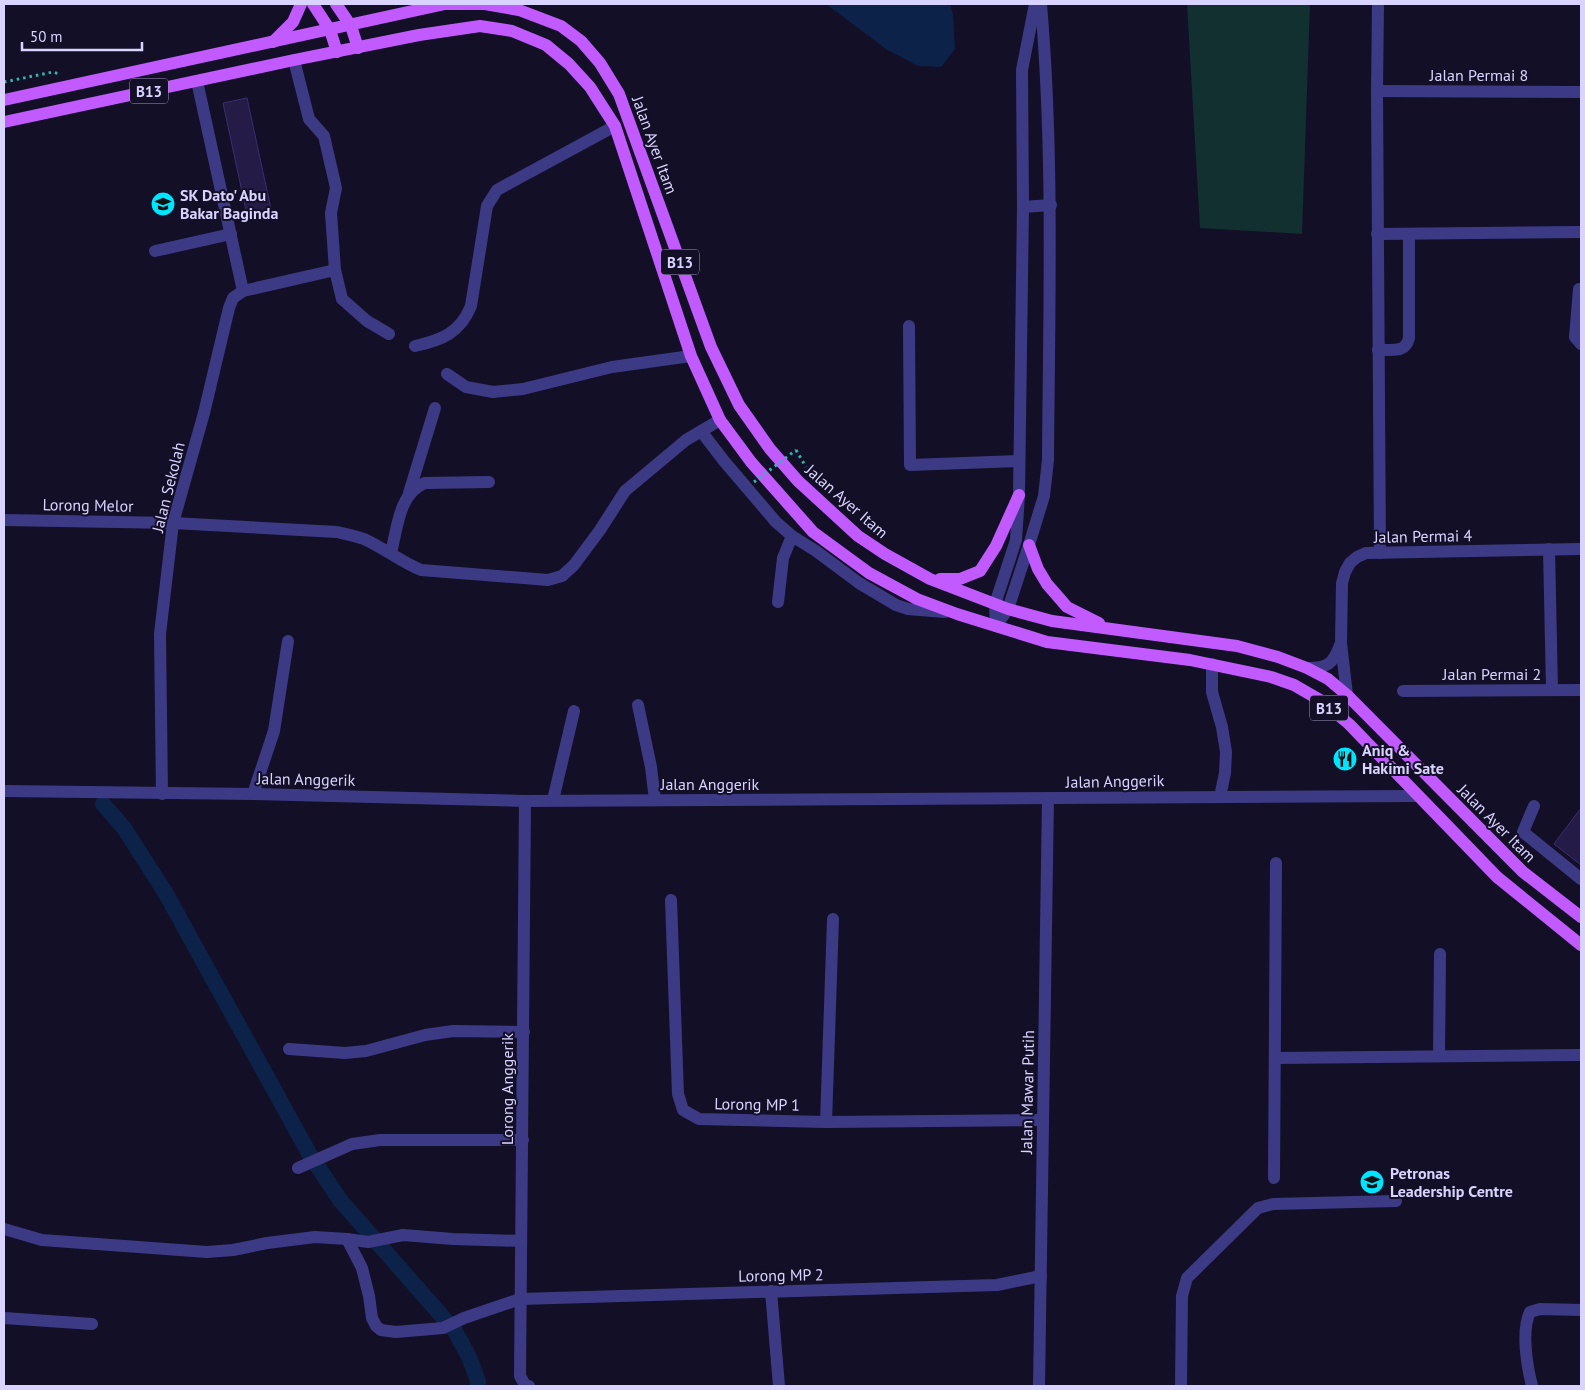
<svg xmlns="http://www.w3.org/2000/svg" width="1585" height="1390" font-family="'PT Sans',sans-serif">
<style>
.green{fill:#12302f}
.water{fill:#0c2248}
.lines{fill:none;stroke-linecap:round;stroke-linejoin:round}
.canal{stroke:#0c2248;stroke-width:16}
.building{fill:#241b47;stroke:#3b2d73}
.path{stroke:#2fb8b0;stroke-width:3;stroke-dasharray:2.5 4;stroke-linecap:butt}
.minor{stroke:#3d3a85;stroke-width:12}
.major{stroke:#c25bff;stroke-width:12}
.path-bridge{stroke:#2fb8b0;stroke-width:3;stroke-dasharray:2.5 4;stroke-linecap:butt}
.labels{text-anchor:middle;dominant-baseline:central;stroke-width:4;stroke-linejoin:round;paint-order:stroke}
.shield{fill:#130f26;stroke:#9e99be;stroke-width:1}
.shield-label{font-size:15px;font-weight:bold;fill:#d9d4ff}
.street-label{font-size:16px;fill:#d9d4ff;stroke:#130f26}
.poi-label{font-size:16px;font-weight:bold;fill:#d9d4ff;stroke:#130f26;text-anchor:start}
</style>
<rect width="100%" height="100%" fill="#130f26"/>
<polygon class="green" points="1187,4 1310,4 1302,234 1200,228"/>
<polygon class="water" points="826,4 950,4 953,14 955,49 941,67 918,66 886,49"/>
<g class="lines">
<polyline class="canal" points="103,804 124,828 165,892 310,1155 340,1200 455,1331 469,1357 478,1381 478,1386"/>
</g>
<g class="building">
<polygon points="247,98 271,209 247,215 223,103"/>
<polygon points="1581,808 1581,865 1554,844"/>
</g>
<g class="lines">
<g class="path">
<polyline points="4,82 53,72 59,74"/>
<polyline points="796,450 806,467"/>
</g>
<g class="minor">
<polyline points="1378,4 1377,91 1380,553"/>
<polyline points="294,60 309,119 324,136 336,188 331,213 335,270 342,299 367,321 389,334"/>
<polyline points="197,81 243,291"/>
<polyline points="1377,91 1581,92"/>
<polyline points="1023,207 1051,205"/>
<polyline points="1377,234 1581,232"/>
<polyline points="155,251 231,234"/>
<polyline points="1579,289 1575,337 1581,344"/>
<polyline points="909,326 910,465 1019,461"/>
<path d="M415 346C442 340 460 333 471 306L487 206 497 190 615 126"/>
<path d="M1378 350C1392 349 1405 354 1409 338V234"/>
<polyline points="447,374 466,387 493,392 523,389 612,367 691,356"/>
<polyline points="701,431 724,461 776,522 792,536 816,551 859,583 896,605 908,609 945,612"/>
<polyline points="409,493 435,408"/>
<path d="M4 520 173 523 337 532C346 534 356 536 364 539 384 548 401 562 421 570L548 580 562 576 574 565 600 530 625 491 686 440 720 420"/>
<polyline points="1549,549 1552,690"/>
<path d="M391 553C397 530 399 492 425 483L489 482"/>
<polyline points="778,602 783,558 792,536"/>
<path d="M996 626 1008 609 1029 545 1044 496 1048 460C1049 308 1054 156 1041 4"/>
<polyline points="996,626 995,604 1016,540 1019,495 1023,207 1022,70 1035,4"/>
<polyline points="1212,664 1212,692 1222,727 1226,752 1225,773 1220,797"/>
<path d="M1307 668C1328 668 1333 664 1340 645"/>
<polyline points="1403,691 1581,690"/>
<polyline points="1347,695 1341,643 1342,583 1345,572 1350,563 1357,557 1366,553 1581,549"/>
<polyline points="638,705 651,767 655,800"/>
<polyline points="4,791 253,794 525,801 1417,796"/>
<polyline points="162,794 160,634 173,523 204,413 229,308 233,298 243,291 335,270"/>
<polyline points="253,794 274,731 288,641"/>
<polyline points="553,800 574,711"/>
<polyline points="525,801 520,1376 525,1385 529,1386"/>
<polyline points="1534,806 1523,832 1581,879"/>
<polyline points="671,900 678,1094 683,1110 699,1119 826,1122 1043,1120"/>
<polyline points="289,1049 345,1053 366,1051 425,1035 453,1031 524,1032"/>
<polyline points="1439,1056 1440,954"/>
<polyline points="1275,1058 1581,1055"/>
<polyline points="826,1122 833,919"/>
<polyline points="298,1168 352,1144 380,1140 523,1140"/>
<polyline points="1274,1178 1276,863"/>
<polyline points="4,1229 42,1240 207,1252 233,1250 267,1243 315,1237 347,1239 368,1242 403,1235 453,1239 521,1241"/>
<polyline points="347,1239 362,1268 369,1296 372,1318 376,1326 381,1330 396,1332 443,1328 464,1318 520,1299 997,1285 1041,1276"/>
<polyline points="771,1291 779,1386"/>
<polyline points="4,1318 92,1324"/>
<polyline points="1039,1386 1048,798"/>
<polyline points="1181,1386 1182,1296 1187,1278 1258,1208 1273,1204 1396,1201"/>
<path d="M1532 1386C1527 1366 1521 1331 1530 1312L1540 1309 1581 1310"/>
</g>
<g class="major">
<polyline points="313,4 330,30 337,52"/>
<polyline points="336,4 351,26 358,48"/>
<polyline points="273,42 293,22 301,4"/>
<polyline points="4,100 445,4 485,4 519,10 561,26 581,41 600,63 619,94 711,347 739,405 770,449 798,481 858,536 885,554 930,579 1008,609 1052,621 1237,646 1278,657 1307,668 1328,679 1347,695 1523,872 1581,917"/>
<polyline points="4,122 294,60 419,35 480,26 512,31 546,45 569,64 590,87 615,126 691,356 720,420 751,462 813,532 869,573 917,599 957,614 1047,642 1190,660 1271,677 1294,685 1320,700 1349,724 1497,877 1581,945"/>
<polyline points="1029,545 1038,569 1047,584 1067,607 1099,623"/>
<polyline points="940,579 960,579 980,571 996,546 1019,495"/>
</g>
<polyline class="path-bridge" points="754,482 796,450"/>
</g>
<defs>
<symbol id="school-disc" viewBox="-11 -11 22 22"><circle r="9.5" fill="#00e5ff" stroke="#130f26"/><path d="M0-5L7-2L0 1L-7-2ZM-4 1L0 2.5L4 1V4Q0 6-4 4Z" fill="#111"/></symbol>
<symbol id="restaurant-disc" viewBox="-11 -11 22 22"><circle r="9.5" fill="#00e5ff" stroke="#130f26"/><path d="M-5-6h1v4h1v-4h1v4h1v-4h1v5L-1.5 .5V6h-2V.5L-5-1ZM5-6V6H3V1.5H1.5Q1.5-4 5-6Z" fill="#111"/></symbol>
<symbol id="university-disc" viewBox="-11 -11 22 22"><circle r="9.5" fill="#00e5ff" stroke="#130f26"/><path d="M0-5L7-2L0 1L-7-2ZM-4 1L0 2.5L4 1V4Q0 6-4 4Z" fill="#111"/></symbol>
</defs>
<g fill-rule="evenodd">
<use href="#school-disc" x="149" y="190" width="28" height="28"/>
<use href="#restaurant-disc" x="1331" y="745" width="28" height="28"/>
<use href="#university-disc" x="1358" y="1168" width="28" height="28"/>
</g>
<g class="labels">
<g class="shield">
<rect x="130" y="78.5" width="38" height="25" rx="4"/>
<rect x="661" y="249.5" width="38" height="25" rx="4"/>
<rect x="1310" y="695.5" width="38" height="25" rx="4"/>
</g>
<g class="shield-label">
<text x="149" y="91">B13</text>
<text x="680" y="262">B13</text>
<text x="1329" y="708">B13</text>
</g>
<g class="street-label">
<text x="1479" y="75">Jalan Permai 8</text>
<text transform="translate(655 145) rotate(70)">Jalan Ayer Itam</text>
<text transform="translate(168 487) rotate(-76)">Jalan Sekolah</text>
<text transform="translate(847 501) rotate(41)">Jalan Ayer Itam</text>
<text transform="translate(88 505) rotate(1)">Lorong Melor</text>
<text transform="translate(1423 536) rotate(-1)">Jalan Permai 4</text>
<text x="1492" y="674">Jalan Permai 2</text>
<text transform="translate(306 779) rotate(1)">Jalan Anggerik</text>
<text transform="translate(1115 781) rotate(-1)">Jalan Anggerik</text>
<text x="710" y="784">Jalan Anggerik</text>
<text transform="translate(1497 823) rotate(45)">Jalan Ayer Itam</text>
<text transform="translate(507 1089) rotate(-90)">Lorong Anggerik</text>
<text transform="translate(1027 1092) rotate(-89)">Jalan Mawar Putih</text>
<text transform="translate(757 1104) rotate(1)">Lorong MP 1</text>
<text transform="translate(781 1275) rotate(-1)">Lorong MP 2</text>
</g>
<g class="poi-label">
<text x="180" y="195">SK Dato' Abu<tspan x="180" dy="18">Bakar Baginda</tspan></text>
<text x="1362" y="750">Aniq &amp;<tspan x="1362" dy="18">Hakimi Sate</tspan></text>
<text x="1390" y="1173">Petronas<tspan x="1390" dy="18">Leadership Centre</tspan></text>
</g>
</g>
<rect width="1585" height="1390" fill="none" stroke="#d9d4ff" stroke-width="10"/>
<path d="M22 42v8h120v-8" fill="none" stroke="#d9d4ff" stroke-width="2.5"/>
<text x="30" y="42" font-size="15" fill="#d9d4ff" stroke="#130f26" stroke-width="4" paint-order="stroke">50 m</text>
</svg>
